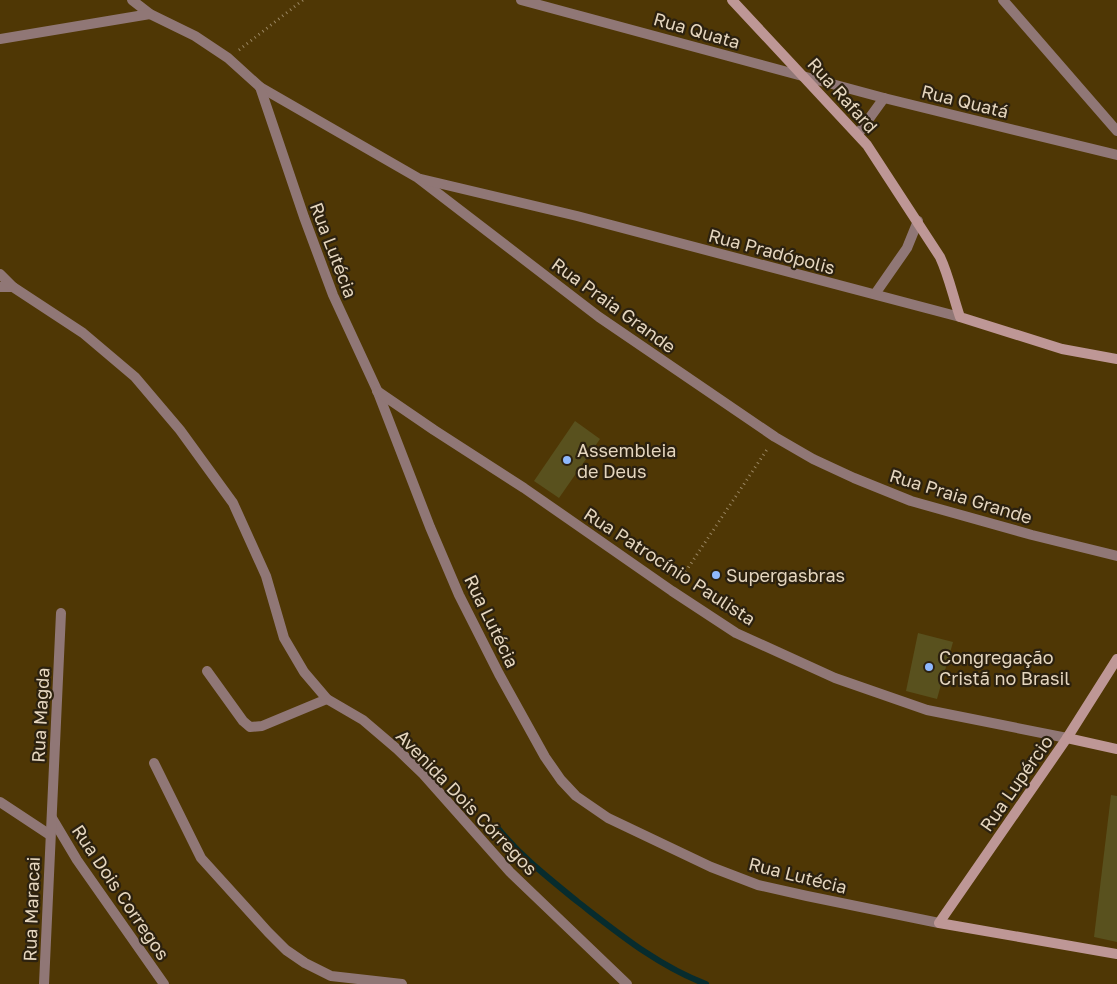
<svg xmlns="http://www.w3.org/2000/svg" width="1117" height="984" font-family="'Golos Text',sans-serif">
<style>
.lines{fill:none;stroke-linecap:round;stroke-linejoin:round}
.stream{stroke:#072c2e;stroke-width:6}
.building{fill:#59511e}
.path{stroke:#9a8662;stroke-width:3;stroke-dasharray:1 4;stroke-linecap:butt}
.lane{stroke:#907776;stroke-width:10}
.street{stroke:#907776;stroke-width:10}
.secondary{stroke:#be9796;stroke-width:10}
.poi-dot{fill:#8eb8fd;stroke:#2c210f;stroke-width:2}
.labels{text-anchor:middle;dominant-baseline:central;stroke-width:4.5;stroke-linejoin:round;paint-order:stroke}
.street-label{font-size:18px;fill:#e5d6bf;stroke:#2c210f}
.poi-label{font-size:18px;fill:#e5d6bf;stroke:#2c210f;text-anchor:start}
</style>
<rect width="100%" height="100%" fill="#4f3705"/>
<g class="lines">
<path class="stream" d="M497 827C520 856 550 879 578 902 618 933 658 966 706 984"/>
</g>
<g class="building">
<polygon points="575,421 600,439 559,498 534,481"/>
<polygon points="918,633 953,642 937,699 906,691"/>
<polygon points="1111,795 1117,796 1117,942 1094,937"/>
</g>
<g class="lines">
<g class="path">
<polyline points="239,50 303,0"/>
<polyline points="680,580 768,448"/>
</g>
<g class="lane">
<polyline points="0,287 13,287"/>
<polyline points="207,671 243,721 250,727 262,726 327,699"/>
</g>
<g class="street">
<polyline points="132,0 150,14 195,36 228,58 260,87 418,178 599,317 775,437 813,459 854,478 911,501 1032,535 1117,556"/>
<polyline points="521,0 884,98 1117,155"/>
<polyline points="1003,0 1117,131"/>
<polyline points="0,39 150,14"/>
<polyline points="260,87 304,217 333,295 377,390 430,527 459,595 499,674 545,757 561,780 576,796 608,818 711,867 758,885 807,896 939,923"/>
<polyline points="858,134 884,98"/>
<polyline points="421,179 577,216 960,317"/>
<polyline points="0,274 13,287 83,333 135,377 180,430 233,503 266,576 284,638 304,672 327,699 363,720 397,749 423,774 510,872 627,984"/>
<polyline points="875,294 907,248 918,221"/>
<polyline points="377,391 434,430 524,488 672,591 736,633 835,678 927,710 1067,738"/>
<polyline points="154,763 201,858 268,932 286,950 305,963 331,976 402,984"/>
<polyline points="0,802 50,835"/>
<polyline points="52,818 77,860 164,984"/>
<polyline points="44,984 61,613"/>
</g>
<g class="secondary">
<path d="M732 0 867 145 940 257C949 276 953 297 960 317L1062 349 1117 359"/>
<polyline points="1117,659 1067,738 939,923 1117,954"/>
<polyline points="1067,738 1117,749"/>
</g>
</g>
<g class="poi-dot">
<circle cx="567" cy="460" r="5"/>
<circle cx="716" cy="575" r="5"/>
<circle cx="929" cy="667" r="5"/>
</g>
<g class="labels">
<g class="street-label">
<text transform="translate(697 30) rotate(16)">Rua Quata</text>
<text transform="translate(843 95) rotate(48)">Rua Rafard</text>
<text transform="translate(965 101) rotate(14)">Rua Quatá</text>
<text transform="translate(334 250) rotate(69)">Rua Lutécia</text>
<text transform="translate(772 251) rotate(15)">Rua Pradópolis</text>
<text transform="translate(614 305) rotate(36)">Rua Praia Grande</text>
<text transform="translate(961 496) rotate(17)">Rua Praia Grande</text>
<text transform="translate(670 566) rotate(33)">Rua Patrocínio Paulista</text>
<text transform="translate(492 621) rotate(64)">Rua Lutécia</text>
<text transform="translate(40 715) rotate(-87)">Rua Magda</text>
<text transform="translate(1016 783) rotate(-55)">Rua Lupércio</text>
<text transform="translate(467 802) rotate(46)">Avenida Dois Córregos</text>
<text transform="translate(798 875) rotate(14)">Rua Lutécia</text>
<text transform="translate(121 892) rotate(56)">Rua Dois Corregos</text>
<text transform="translate(31 909) rotate(-88)">Rua Maracai</text>
</g>
<g class="poi-label">
<text x="577" y="450">Assembleia<tspan x="577" dy="21">de Deus</tspan></text>
<text x="726" y="575">Supergasbras</text>
<text x="939" y="657">Congregação<tspan x="939" dy="21">Cristã no Brasil</tspan></text>
</g>
</g>
</svg>
